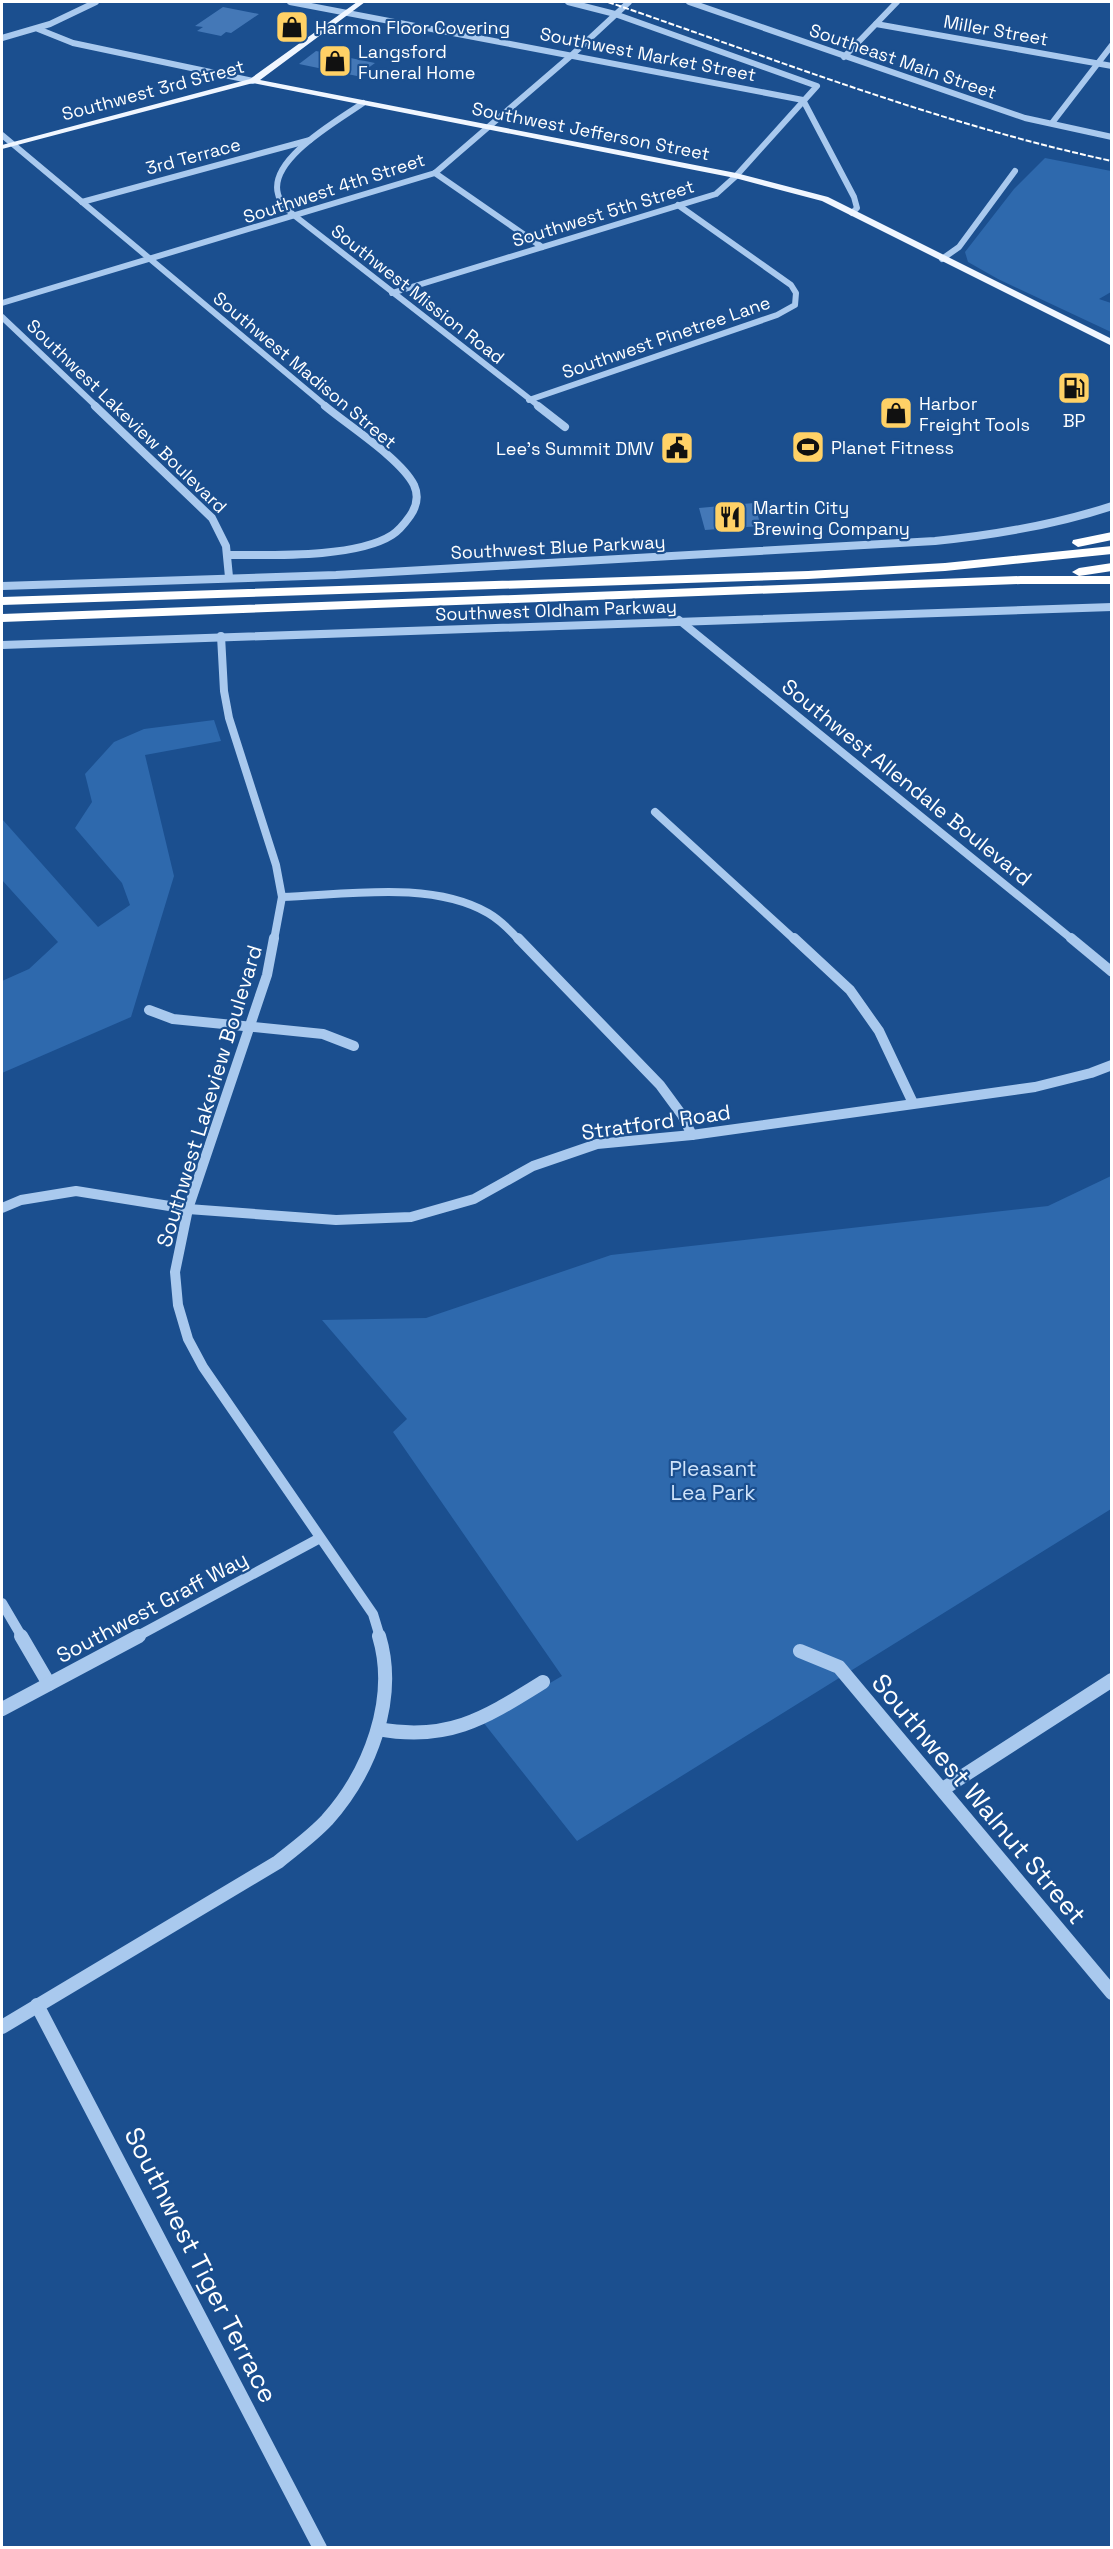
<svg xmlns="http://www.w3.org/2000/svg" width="1113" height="2549" font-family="'Space Grotesk',sans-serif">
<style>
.green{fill:#2e69ad}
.building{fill:#4478b7}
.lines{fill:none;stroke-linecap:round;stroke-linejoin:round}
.minor-far3{stroke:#a9c9ee;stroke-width:6}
.minor-far2{stroke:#a9c9ee;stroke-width:8}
.minor-far1{stroke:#a9c9ee;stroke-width:10}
.minor{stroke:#a9c9ee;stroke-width:14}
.major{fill:#f0f6ff;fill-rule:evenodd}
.highway{fill:#fff;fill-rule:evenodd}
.rail{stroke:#fff;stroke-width:2;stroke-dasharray:6 2;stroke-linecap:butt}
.labels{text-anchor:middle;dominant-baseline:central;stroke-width:4.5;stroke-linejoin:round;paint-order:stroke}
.far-poi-label{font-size:18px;fill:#fff;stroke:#1b4f8f;text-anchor:start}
.far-street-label{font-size:18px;fill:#fff;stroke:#1b4f8f}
.street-label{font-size:21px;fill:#fff;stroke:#1b4f8f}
.park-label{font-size:21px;fill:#cfe3fa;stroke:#1b4f8f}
.near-street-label{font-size:26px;fill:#fff;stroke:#1b4f8f}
</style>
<rect width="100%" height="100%" fill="#1b4f8f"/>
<g class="green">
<polygon points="1045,158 1111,171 1111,292 1099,299 1111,303 1111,332 998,279 968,262 965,252 1014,189"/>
<polygon points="214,720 221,741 145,755 174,876 131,1017 2,1073 2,981 29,969 58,942 2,880 2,819 98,927 130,905 122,883 75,828 92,802 85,774 114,742 144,729"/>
<polygon points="1111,1176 1111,1509 577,1841 483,1722 562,1676 393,1432 407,1419 322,1320 426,1318 611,1255 1048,1206"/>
</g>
<g class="building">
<polygon points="223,7 259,14 231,33 226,32 221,36 197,31 203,27 195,26"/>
<polygon points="316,51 375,63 357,76 299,64"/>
<polygon points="754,503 761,526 705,530 699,508"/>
</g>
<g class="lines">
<g class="minor-far3">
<polyline points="290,2 803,100 854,197 857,208 852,213"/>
<polyline points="689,2 1025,118 1112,137"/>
<polyline points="876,24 1112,66"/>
<polyline points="38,29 73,43 253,81"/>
<polyline points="2,38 50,24 96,2"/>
<polyline points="844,57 897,2"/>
<path d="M363 103C339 120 268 159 278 194 280 204 288 210 295 216L540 407"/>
<polyline points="1052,123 1112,45"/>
<polyline points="2,135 327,407"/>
<polyline points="435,173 542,247"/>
<polyline points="82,202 310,140"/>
<polyline points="942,259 959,247 1015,171"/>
<polyline points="392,293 716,194 736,176 817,86 615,14 568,2"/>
<polyline points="2,303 435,173 573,54 629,2"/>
<polyline points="2,317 97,407"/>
<polyline points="529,400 777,315 795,305 796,293 791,285 678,205"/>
</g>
<g class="minor-far2">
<polyline points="95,406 212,518 226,546 229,577"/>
<polyline points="538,406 565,427"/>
<path d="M229 555C272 555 356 558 392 535 400 530 405 523 410 516 417 506 419 496 414 485 401 459 349 426 325 406"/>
<path d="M2 586 336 575 935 541C995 535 1054 525 1112 506"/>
<polyline points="679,620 1073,940"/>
<polyline points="221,636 224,691 229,718 276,865 282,897 274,940"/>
<polyline points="2,645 1112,607"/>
<polyline points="655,812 795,940"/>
<path d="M282 897C345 895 431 880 488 913 500 920 510 930 519 940"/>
</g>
<g class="minor-far1">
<polyline points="274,938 267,975 188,1209 175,1272 178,1305 188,1339 203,1367 373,1614 380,1637"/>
<polyline points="518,938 660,1085 682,1115 692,1135"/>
<polyline points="794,938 850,990 879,1031 913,1103"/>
<polyline points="1071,938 1112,972"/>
<polyline points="149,1010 173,1019 323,1034 354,1046"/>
<polyline points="2,1208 21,1200 76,1191 188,1209 336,1220 411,1217 474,1199 533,1166 597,1144 692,1135 1035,1087 1091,1073 1112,1065"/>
<polyline points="2,1603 22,1637"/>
<polyline points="136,1637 320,1538"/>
</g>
<g class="minor">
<polyline points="21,1636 49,1684"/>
<polyline points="800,1651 839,1667 1112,1993"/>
<polyline points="2,1709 139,1636"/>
<path d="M378 1729C449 1742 485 1718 543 1682"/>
<polyline points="943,1789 1112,1680"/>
<polyline points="37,2005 320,2548"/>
<path d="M2 2027 278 1862C295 1848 312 1836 327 1820 370 1772 398 1699 379 1636"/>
</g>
<polygon class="major" points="357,2 365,2 260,80 736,173 828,197 1112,339 1112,346 822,201 735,178 253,83 2,149 2,145 250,79"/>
<g class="highway">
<polygon points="1112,532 1112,540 1078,547 1072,543 1073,540"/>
<polygon points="1112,546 1112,554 945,571 808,579 2,605 2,597 808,571 945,563"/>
<polygon points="1112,563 1112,571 1079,576 1072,572 1079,568"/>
<polygon points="1021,576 1112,576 1112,584 1021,584 2,622 2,614"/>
</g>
<path class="rail" d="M608 2C775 59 939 124 1112 161"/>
</g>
<defs>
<symbol id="shop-square" viewBox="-11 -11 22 22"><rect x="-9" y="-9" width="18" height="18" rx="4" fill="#ffd166" stroke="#1b4f8f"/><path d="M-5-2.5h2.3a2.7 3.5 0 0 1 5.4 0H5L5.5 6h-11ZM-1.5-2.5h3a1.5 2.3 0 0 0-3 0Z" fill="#111"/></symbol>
<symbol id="fuel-square" viewBox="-11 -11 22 22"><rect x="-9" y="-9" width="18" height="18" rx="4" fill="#ffd166" stroke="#1b4f8f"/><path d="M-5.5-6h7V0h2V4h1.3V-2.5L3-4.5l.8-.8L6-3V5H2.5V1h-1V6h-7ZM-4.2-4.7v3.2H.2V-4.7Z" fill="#111"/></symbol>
<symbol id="stadium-square" viewBox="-11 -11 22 22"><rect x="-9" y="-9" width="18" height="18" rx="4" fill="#ffd166" stroke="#1b4f8f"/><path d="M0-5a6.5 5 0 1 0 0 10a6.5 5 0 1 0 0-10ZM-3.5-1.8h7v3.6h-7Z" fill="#111"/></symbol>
<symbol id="civic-square" viewBox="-11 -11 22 22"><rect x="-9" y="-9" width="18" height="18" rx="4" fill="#ffd166" stroke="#1b4f8f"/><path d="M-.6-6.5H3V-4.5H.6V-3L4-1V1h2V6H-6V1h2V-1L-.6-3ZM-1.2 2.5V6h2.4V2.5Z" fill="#111"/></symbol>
<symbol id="restaurant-square" viewBox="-11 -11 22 22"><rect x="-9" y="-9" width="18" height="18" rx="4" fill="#ffd166" stroke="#1b4f8f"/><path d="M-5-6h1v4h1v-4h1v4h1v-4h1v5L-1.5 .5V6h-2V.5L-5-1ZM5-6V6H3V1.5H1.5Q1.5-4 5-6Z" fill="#111"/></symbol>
</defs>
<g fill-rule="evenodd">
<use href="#shop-square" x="273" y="8" width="38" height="38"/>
<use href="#shop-square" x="316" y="42" width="38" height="38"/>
<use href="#fuel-square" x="1055" y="369" width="38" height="38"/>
<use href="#shop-square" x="877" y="394" width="38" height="38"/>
<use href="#stadium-square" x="789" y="428" width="38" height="38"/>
<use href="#civic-square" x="658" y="429" width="38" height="38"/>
<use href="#restaurant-square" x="711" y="498" width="38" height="38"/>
</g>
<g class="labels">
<g class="far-poi-label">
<text x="315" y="27">Harmon Floor Covering</text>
<text x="358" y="51">Langsford<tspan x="358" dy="21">Funeral Home</tspan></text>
<text x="919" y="403">Harbor<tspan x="919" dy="21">Freight Tools</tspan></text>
<text x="1074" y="420" text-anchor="middle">BP</text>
<text x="831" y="447">Planet Fitness</text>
<text x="654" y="448" text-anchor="end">Lee's Summit DMV</text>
<text x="753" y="507">Martin City<tspan x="753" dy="21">Brewing Company</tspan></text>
</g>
<g class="far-street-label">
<text transform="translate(996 30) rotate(10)">Miller Street</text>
<text transform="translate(648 54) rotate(11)">Southwest Market Street</text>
<text transform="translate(903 61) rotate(19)">Southeast Main Street</text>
<text transform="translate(153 90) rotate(-15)">Southwest 3rd Street</text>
<text transform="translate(591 131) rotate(11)">Southwest Jefferson Street</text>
<text transform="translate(193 156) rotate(-15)">3rd Terrace</text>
<text transform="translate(334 188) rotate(-18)">Southwest 4th Street</text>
<text transform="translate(603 213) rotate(-17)">Southwest 5th Street</text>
<text transform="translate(418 294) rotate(38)">Southwest Mission Road</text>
<text transform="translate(666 337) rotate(-19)">Southwest Pinetree Lane</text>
<text transform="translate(305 370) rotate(40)">Southwest Madison Street</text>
<text transform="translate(127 416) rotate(44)">Southwest Lakeview Boulevard</text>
<text transform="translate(558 547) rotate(-3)">Southwest Blue Parkway</text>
<text transform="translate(556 610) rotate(-2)">Southwest Oldham Parkway</text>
</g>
<g class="street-label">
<text transform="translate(907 782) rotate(39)">Southwest Allendale Boulevard</text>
<text transform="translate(209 1096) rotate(-73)">Southwest Lakeview Boulevard</text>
<text transform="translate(656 1122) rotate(-8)">Stratford Road</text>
<text transform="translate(152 1607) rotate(-28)">Southwest Graff Way</text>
</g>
<g class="park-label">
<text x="713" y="1468">Pleasant<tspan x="713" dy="24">Lea Park</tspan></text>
</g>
<g class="near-street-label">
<text transform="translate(979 1799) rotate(50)">Southwest Walnut Street</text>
<text transform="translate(201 2265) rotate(63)">Southwest Tiger Terrace</text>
</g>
</g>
<rect width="1113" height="2549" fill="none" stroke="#ffffff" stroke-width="6"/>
</svg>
